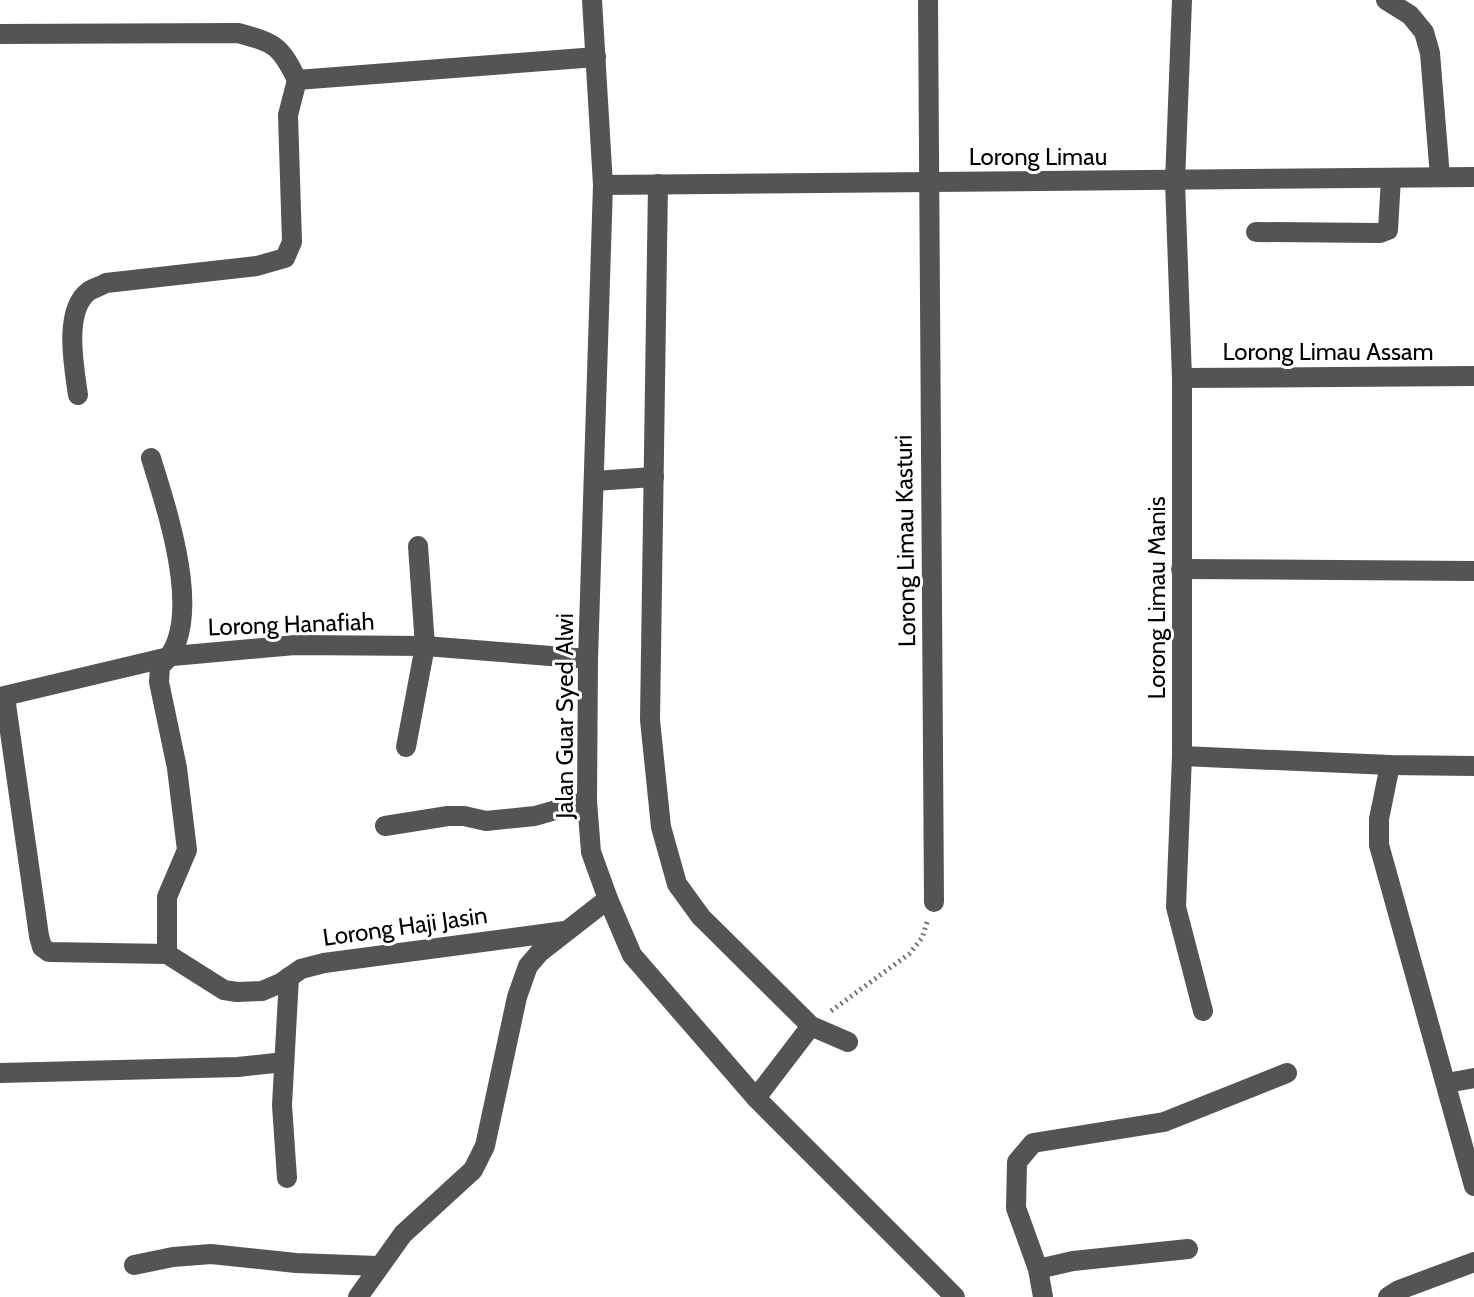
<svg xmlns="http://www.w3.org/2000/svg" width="1474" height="1297" font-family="Cabin,sans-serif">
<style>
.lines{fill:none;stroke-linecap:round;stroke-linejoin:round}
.path{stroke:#767676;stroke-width:5;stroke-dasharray:2 4;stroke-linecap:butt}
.minor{stroke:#545454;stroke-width:20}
.labels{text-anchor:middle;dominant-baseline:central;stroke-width:6;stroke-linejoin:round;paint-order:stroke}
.street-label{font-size:24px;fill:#000;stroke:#fff}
</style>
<rect width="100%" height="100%" fill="#fff"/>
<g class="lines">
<polyline class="path" points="831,1011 909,954 922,938 927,922"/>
<g class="minor">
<polyline points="592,0 603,185 588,659 587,801 591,852 608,899 632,955 756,1098 955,1297"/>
<polyline points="928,0 934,902"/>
<polyline points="1182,0 1175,182 1182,378 1182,756 1176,907 1203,1011"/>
<polyline points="1386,0 1410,15 1424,32 1430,53 1440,177"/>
<path d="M0 34 238 33C275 43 280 45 297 80"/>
<polyline points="658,184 650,720 661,827 677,884 701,917 811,1026 848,1042"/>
<polyline points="603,185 1474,177"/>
<polyline points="1256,232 1380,233 1388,230 1391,178"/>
<polyline points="1182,378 1474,376"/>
<path d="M78 395C74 367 63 310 89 291 94 288 101 286 106 283L257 266 285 258 292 242 288 115 297 80 596 57"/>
<path d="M151 458C166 508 208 627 160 666L159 682 177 768 187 850 167 897V954"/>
<polyline points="594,481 654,477"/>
<polyline points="1181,569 1474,571"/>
<polyline points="0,697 173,656 295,645 425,646 588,659"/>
<polyline points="5,697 39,936 42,947 49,952 167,954 224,990 237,992 262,991 281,983 301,969 324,963 565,931"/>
<polyline points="406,747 425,646 418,546"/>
<polyline points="1182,756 1390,765 1474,766"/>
<polyline points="1390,765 1379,819 1379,845 1474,1186"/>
<polyline points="385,826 448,816 464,816 486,821 535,816 587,801"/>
<polyline points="0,1073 238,1067 284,1062"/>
<polyline points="1447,1083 1474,1078"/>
<polyline points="756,1098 811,1026"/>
<polyline points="287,1178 282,1105 289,977"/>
<polyline points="134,1265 173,1257 211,1254 296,1263 378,1266"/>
<polyline points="1038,1269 1073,1261 1188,1249"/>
<polyline points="358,1297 403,1234 473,1170 485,1146 517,997 528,966 540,952 608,899"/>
<polyline points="1043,1297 1038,1269 1016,1208 1017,1162 1033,1143 1164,1122 1287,1073"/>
<polyline points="1388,1297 1399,1290 1474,1262"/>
</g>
</g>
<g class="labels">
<g class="street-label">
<text x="1038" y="156">Lorong Limau</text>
<text x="1328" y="351">Lorong Limau Assam</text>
<text transform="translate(905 541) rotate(-91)">Lorong Limau Kasturi</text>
<text transform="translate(1156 598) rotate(-90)">Lorong Limau Manis</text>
<text transform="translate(291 624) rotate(-2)">Lorong Hanafiah</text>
<text transform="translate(564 716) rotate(-90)">Jalan Guar Syed Alwi</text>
<text transform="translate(405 926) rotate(-8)">Lorong Haji Jasin</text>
</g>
</g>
</svg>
